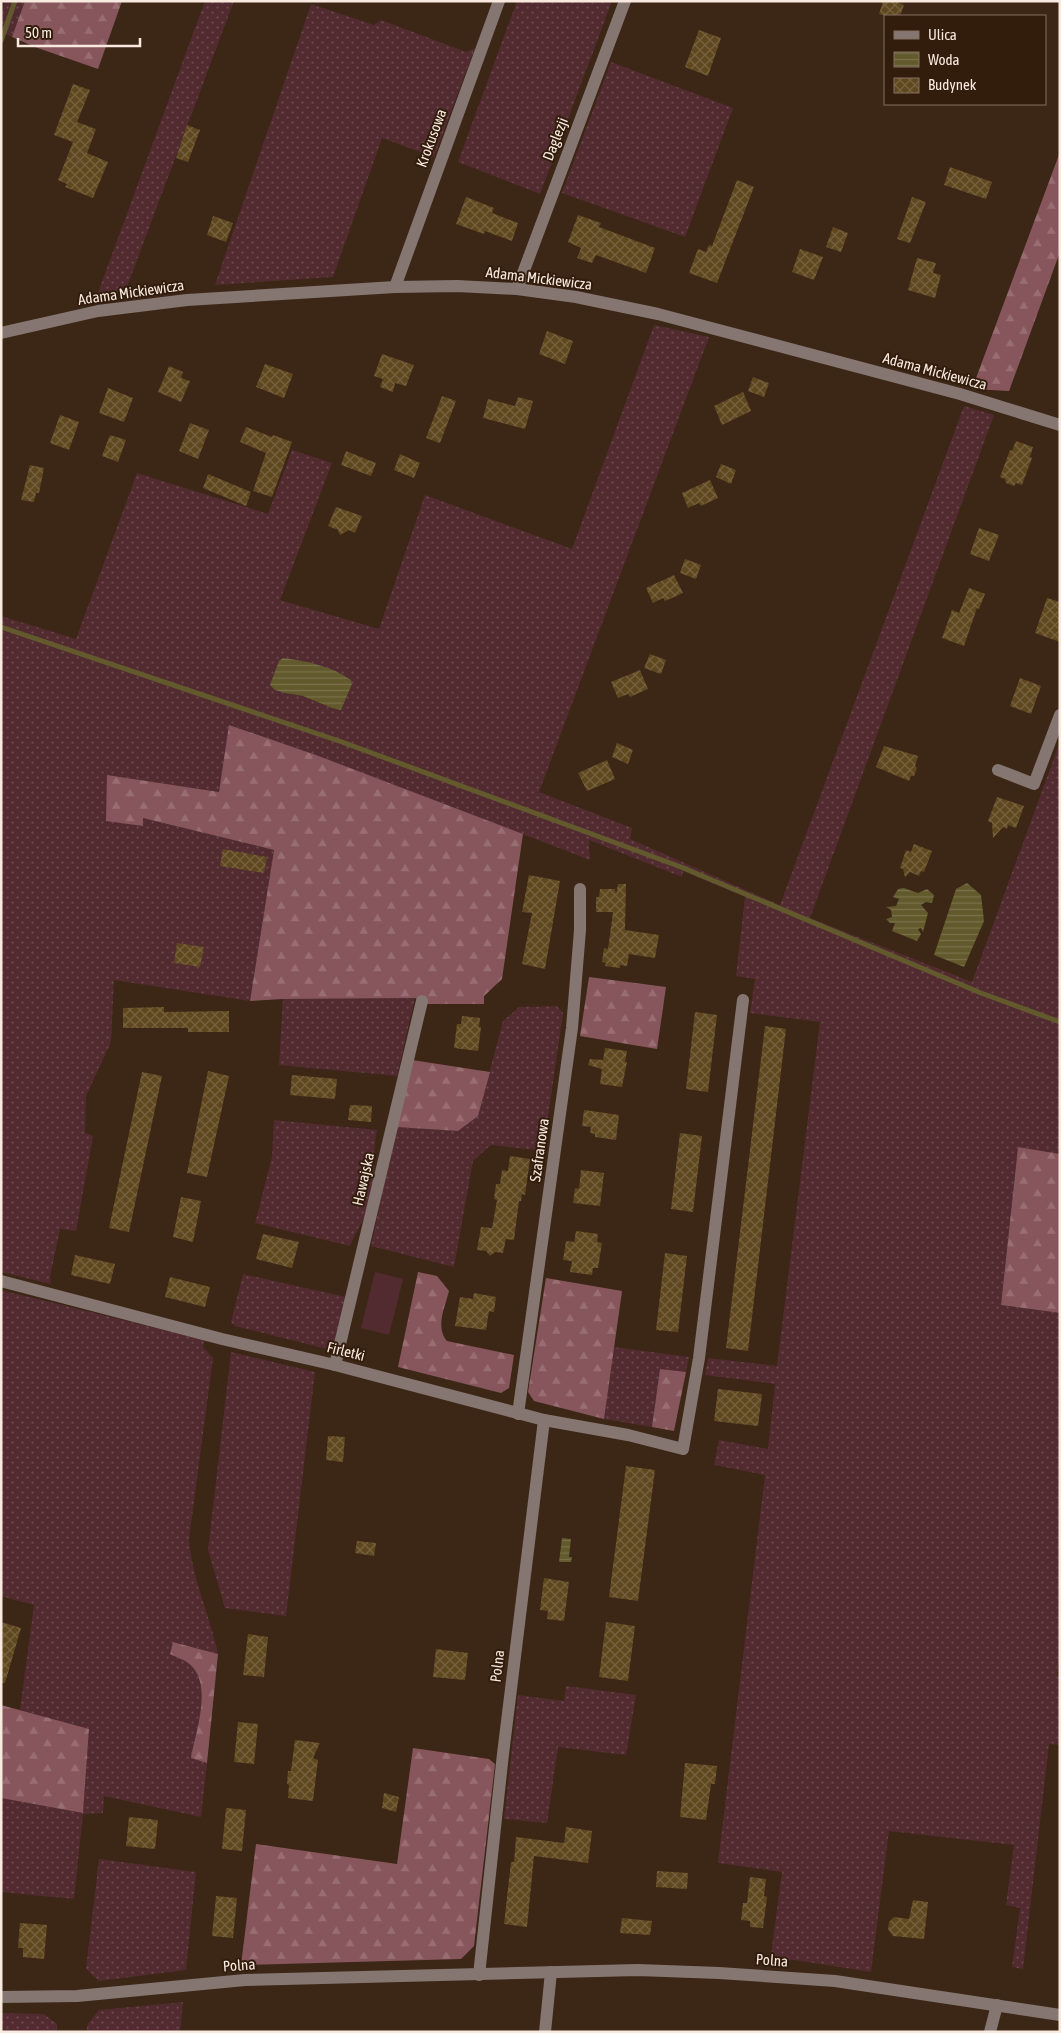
<svg xmlns="http://www.w3.org/2000/svg" width="1061" height="2033" font-family="'Asap Condensed',sans-serif">
<style>
.grass{fill:url(#grass-dots);fill-rule:evenodd}
.forest{fill:url(#forest-firs)}
.garden{fill:#522b30}
.water{fill:url(#water-rules)}
.lines{fill:none;stroke-linecap:round;stroke-linejoin:round}
.stream{stroke:#625a2d;stroke-width:5}
.building{fill:url(#building-cross-hatch)}
.minor{stroke:#857672;stroke-width:12}
.labels{text-anchor:middle;dominant-baseline:central;stroke-width:4;stroke-linejoin:round;paint-order:stroke}
.street-label{font-size:15px;fill:#f9eae0;stroke:#321c0c}
</style>
<defs>
<pattern id="grass-dots" width="8" height="8" patternUnits="userSpaceOnUse" patternTransform="scale(1.25)"><rect width="8" height="8" fill="#522b30"/><path d="M2 2h.1M6 6h.1" fill="none" stroke="#6c4a4e" stroke-width="1.8" stroke-linecap="round"/></pattern>
<pattern id="forest-firs" width="22" height="20" patternUnits="userSpaceOnUse" patternTransform="scale(1.25)"><rect width="22" height="20" fill="#87565c"/><path d="M5 1l3.5 6h-7zM16 11l3.5 6h-7z" fill="#996e73"/></pattern>
<pattern id="water-rules" width="6" height="5" patternUnits="userSpaceOnUse" patternTransform="scale(1.25)"><rect width="6" height="5" fill="#625a2d"/><path d="M0 2.5h6" fill="none" stroke="#79724b"/></pattern>
<pattern id="building-cross-hatch" width="8" height="8" patternUnits="userSpaceOnUse" patternTransform="scale(1.25)"><rect width="8" height="8" fill="#5f471f"/><path d="M0 0l8 8M0 8l8-8" fill="none" stroke="#77623f"/></pattern>
</defs>
<rect width="100%" height="100%" fill="#3c2616"/>
<g class="grass">
<polygon points="5,1 25,1 12,37 1,32 1,13"/>
<polygon points="205,1 234,1 125,292 96,298"/>
<polygon points="517,1 612,1 540,194 458,162"/>
<polygon points="311,4 374,25 381,20 466,52 475,48 434,157 382,138 333,277 215,285"/>
<polygon points="611,62 733,108 685,237 562,193"/>
<path d="M654 325 709 337 539 792 632 828 630 839 780 905 964 406 994 415 810 918 972 982 1060 742V1154L1018 1147 1001 1305 1060 1313V1650L1057 1676 1060 1677V1745L1049 1744 1023 1969 1012 1967 1020 1908 1006 1905 1014 1845 889 1831 871 1972 795 1960 770 1962 782 1872 718 1863 765 1475 714 1465 719 1440 768 1449 775 1384 705 1375 708 1358 777 1366 820 1022 750 1013 755 979 736 976 745 897 683 871 682 877 589 840 590 860 316 755 230 725 219 792 107 775 143 826 142 817 274 850 250 1001 114 980 111 1042 86 1096 85 1133 93 1136 76 1231 60 1229 50 1277 51 1284 1 1272V616L76 639 137 473 268 514 292 450 332 463 280 600 379 629 425 495 572 549ZM302 661 348 677 352 684 341 710 332 708 303 696 285 693Z"/>
<polygon points="415,998 397,1076 279,1065 283,999"/>
<polygon points="557,1006 563,1013 542,1158 536,1150 491,1145 473,1161 454,1267 371,1246 396,1127 458,1131 478,1115 503,1021 519,1007"/>
<path d="M274 1120 377 1130C372 1154 376 1179 370 1203 366 1218 355 1232 350 1246L255 1223 272 1157Z"/>
<polygon points="243,1274 346,1297 335,1342 327,1349 235,1326 231,1322"/>
<path d="M1 1290 204 1340 203 1347 213 1358 189 1539C192 1579 210 1615 218 1654L174 1642 170 1654C176 1657 183 1659 188 1663 214 1682 196 1731 191 1758L207 1763 201 1817 104 1796 103 1813 83 1814 74 1899 1 1892V1798L83 1813 89 1730 20 1710 34 1605 1 1596Z"/>
<polygon points="614,1347 689,1357 686,1372 660,1369 652,1427 604,1419"/>
<polygon points="231,1352 315,1372 286,1616 225,1608 208,1550"/>
<polygon points="566,1686 636,1695 626,1755 558,1747 547,1823 504,1819 518,1695 564,1701"/>
<polygon points="99,1859 196,1872 186,1970 99,1981 86,1969"/>
<polygon points="183,2002 180,2032 86,2032 88,2024 99,2010"/>
<polygon points="1,2013 44,2014 57,2024 57,2032 1,2032"/>
</g>
<g class="forest">
<polygon points="25,1 122,1 98,69 35,47 12,37"/>
<polygon points="1060,152 1060,252 1009,391 972,389"/>
<polygon points="229,725 316,755 523,834 502,979 484,996 484,1004 427,1004 415,998 283,999 250,1001 274,850 143,818 143,826 106,821 107,775 219,792"/>
<polygon points="589,977 666,987 657,1049 580,1036"/>
<polygon points="412,1060 490,1072 478,1116 458,1131 396,1127"/>
<polygon points="1018,1147 1060,1154 1060,1313 1001,1305"/>
<path d="M418 1272 437 1276 449 1291C445 1307 435 1327 447 1341L514 1355 509 1388 501 1393 398 1367Z"/>
<polygon points="546,1278 622,1291 604,1419 534,1401 528,1392"/>
<polygon points="660,1369 686,1372 674,1431 652,1427"/>
<path d="M173 1642 218 1654 207 1763 191 1758C196 1731 214 1682 188 1663 183 1659 175 1657 170 1654Z"/>
<polygon points="1,1705 89,1729 83,1813 1,1798"/>
<polygon points="413,1748 489,1759 495,1764 474,1946 461,1959 241,1965 256,1844 397,1864"/>
</g>
<polygon class="garden" points="375,1272 403,1279 389,1335 361,1328"/>
<g class="water">
<path d="M283 658C306 661 332 666 351 680L352 684 341 710 332 708 303 696 285 693 275 690 270 685 279 661Z"/>
<polygon points="967,883 981,895 984,921 964,967 934,955 956,889"/>
<polygon points="904,888 918,893 927,889 934,895 932,903 926,902 921,905 928,913 923,932 921,928 918,929 921,934 917,941 892,931 895,923 890,923 886,919 892,917 891,910 886,907 896,906 899,899 893,897 898,889"/>
<polygon points="562,1538 571,1539 569,1557 572,1557 571,1562 559,1562"/>
</g>
<g class="lines">
<g class="stream">
<polyline points="1,41 15,1"/>
<polyline points="1,627 342,742 681,867 981,993 1060,1022"/>
</g>
</g>
<g class="building">
<polygon points="883,1 895,1 904,5 900,16 886,16 879,14"/>
<polygon points="699,30 721,38 708,76 685,67"/>
<polygon points="73,84 90,90 77,122 96,129 87,153 108,162 93,198 65,187 67,184 58,180 73,142 54,135"/>
<polygon points="187,125 200,130 188,162 176,158"/>
<polygon points="950,167 992,182 986,199 944,185"/>
<polygon points="737,180 754,187 717,283 689,273 698,249 706,252 709,245 712,246"/>
<polygon points="466,197 494,208 492,213 518,223 512,241 485,231 484,234 456,224"/>
<polygon points="912,197 926,202 910,243 897,239"/>
<polygon points="578,215 601,223 599,227 655,248 646,273 596,255 592,263 577,258 581,248 568,242"/>
<polygon points="213,216 233,223 226,242 207,235"/>
<polygon points="833,227 848,233 841,252 826,247"/>
<polygon points="800,249 823,257 814,280 792,272"/>
<polygon points="917,258 936,263 933,273 941,275 935,298 908,290"/>
<polygon points="547,331 573,341 565,364 539,354"/>
<polygon points="382,354 414,365 406,386 395,383 393,392 380,387 383,379 374,376"/>
<polygon points="265,364 293,374 284,398 256,387"/>
<polygon points="169,366 183,372 181,378 190,381 181,402 158,392"/>
<polygon points="753,377 769,383 764,397 748,391"/>
<polygon points="108,388 133,398 124,422 99,413"/>
<polygon points="743,392 751,411 722,425 714,406"/>
<polygon points="442,396 456,401 440,443 426,438"/>
<polygon points="518,397 533,401 525,429 483,418 488,399 515,406"/>
<polygon points="60,415 79,422 69,450 50,443"/>
<polygon points="190,423 209,430 198,459 179,451"/>
<polygon points="246,427 272,437 273,435 292,442 272,497 253,491 266,453 240,442"/>
<polygon points="110,435 126,440 118,462 102,456"/>
<polygon points="1016,441 1033,447 1030,457 1032,458 1022,485 1016,483 1014,486 1006,483 1005,479 1000,477 1010,450 1012,451"/>
<polygon points="346,451 376,463 371,476 341,465"/>
<polygon points="400,454 420,463 414,478 394,470"/>
<polygon points="721,464 736,470 731,484 716,477"/>
<polygon points="30,465 44,468 39,493 36,493 34,502 21,500"/>
<polygon points="208,474 251,492 246,506 203,488"/>
<polygon points="710,480 718,498 701,506 699,503 688,508 682,493"/>
<polygon points="336,507 362,516 355,533 349,530 340,535 338,530 328,526"/>
<polygon points="979,528 999,535 989,561 970,554"/>
<polygon points="685,559 701,565 696,579 680,573"/>
<polygon points="674,575 683,593 665,601 663,598 653,603 646,588"/>
<polygon points="969,588 985,594 979,609 977,608 964,646 942,638 952,610 959,613"/>
<polygon points="1047,598 1060,602 1060,642 1035,633"/>
<polygon points="650,654 666,660 661,674 644,668"/>
<polygon points="640,670 648,689 630,697 628,694 618,698 611,682"/>
<polygon points="1020,678 1041,686 1031,714 1010,706"/>
<polygon points="617,743 633,750 628,764 612,757"/>
<polygon points="884,746 918,756 915,766 917,768 914,776 911,776 909,781 876,767"/>
<polygon points="607,760 615,779 587,791 578,773"/>
<polygon points="997,797 1024,806 1016,828 1008,825 1007,829 1003,827 993,838 992,823 988,821"/>
<polygon points="914,844 932,851 924,872 921,871 919,876 910,872 905,877 903,869 900,868 906,850 911,852"/>
<polygon points="223,849 267,857 264,873 220,866"/>
<polygon points="529,875 560,881 545,969 522,964 532,913 522,912"/>
<polygon points="618,884 626,884 625,930 659,935 655,958 629,954 627,966 620,965 620,968 605,966 606,963 602,962 604,948 608,949 613,912 596,912 596,897 599,897 600,889 615,889 616,894"/>
<polygon points="177,943 204,947 200,967 174,963"/>
<polygon points="164,1007 164,1012 229,1011 229,1032 188,1032 188,1028 123,1028 123,1008"/>
<polygon points="695,1012 717,1015 708,1092 686,1089"/>
<polygon points="462,1016 480,1018 479,1027 481,1027 478,1051 454,1048 457,1024 461,1024"/>
<polygon points="765,1026 786,1029 748,1351 726,1348"/>
<polygon points="605,1048 627,1051 625,1062 627,1062 622,1087 600,1084 602,1069 588,1065 590,1059 603,1060"/>
<polygon points="208,1071 229,1076 207,1177 187,1173"/>
<polygon points="142,1072 162,1076 129,1232 109,1228"/>
<polygon points="292,1075 337,1079 335,1099 290,1095"/>
<polygon points="350,1105 372,1106 371,1122 348,1120"/>
<polygon points="584,1110 619,1115 616,1140 595,1137 595,1134 590,1133 591,1127 582,1126"/>
<polygon points="680,1133 702,1136 693,1212 671,1209"/>
<polygon points="510,1156 530,1159 525,1195 522,1194 521,1201 519,1201 514,1240 506,1239 503,1253 495,1252 490,1256 486,1251 477,1250 481,1227 492,1228 497,1200 494,1199 496,1184 500,1184 502,1170 508,1171"/>
<polygon points="581,1170 604,1173 600,1206 573,1203 575,1188 579,1189"/>
<polygon points="181,1197 201,1201 193,1242 173,1237"/>
<polygon points="576,1231 598,1234 597,1242 602,1243 598,1268 593,1268 592,1275 570,1272 572,1261 563,1260 566,1241 574,1242"/>
<polygon points="263,1234 299,1242 292,1268 256,1259"/>
<polygon points="665,1253 687,1256 678,1332 656,1330"/>
<polygon points="75,1255 115,1264 110,1284 71,1275"/>
<polygon points="170,1277 210,1287 205,1307 165,1297"/>
<polygon points="474,1293 496,1297 494,1312 489,1311 486,1330 455,1326 460,1297 473,1299"/>
<polygon points="718,1389 762,1394 758,1426 714,1421"/>
<polygon points="328,1436 345,1437 343,1462 326,1460"/>
<polygon points="626,1466 655,1470 638,1601 609,1597"/>
<polygon points="357,1541 376,1543 374,1556 355,1553"/>
<polygon points="544,1578 569,1582 564,1621 547,1619 548,1611 540,1610"/>
<polygon points="1,1622 21,1628 5,1683 1,1683"/>
<polygon points="606,1622 635,1626 628,1681 599,1677"/>
<polygon points="248,1634 268,1637 264,1677 243,1675"/>
<polygon points="436,1649 468,1653 465,1680 433,1677"/>
<polygon points="238,1722 258,1724 254,1764 234,1762"/>
<polygon points="295,1740 320,1743 313,1758 318,1760 313,1801 288,1798 289,1785 287,1784 288,1771 291,1771"/>
<polygon points="685,1763 717,1766 715,1784 711,1784 706,1820 680,1817"/>
<polygon points="384,1793 399,1797 396,1812 382,1808"/>
<polygon points="226,1808 246,1810 242,1851 222,1849"/>
<polygon points="129,1817 158,1820 155,1849 126,1846"/>
<polygon points="566,1827 592,1831 588,1863 534,1856 527,1927 504,1924 511,1862 514,1862 516,1837 564,1843"/>
<polygon points="657,1871 688,1873 687,1889 656,1887"/>
<polygon points="750,1877 766,1879 764,1896 767,1897 763,1928 750,1927 750,1921 741,1920 743,1903 747,1903"/>
<polygon points="216,1896 237,1898 233,1938 212,1936"/>
<polygon points="913,1900 928,1902 924,1939 893,1936 888,1929 889,1922 894,1917 909,1919"/>
<polygon points="622,1918 652,1921 650,1935 620,1933"/>
<polygon points="20,1923 47,1925 44,1959 23,1957 23,1948 18,1948"/>
</g>
<g class="lines">
<g class="minor">
<polyline points="395,287 499,1"/>
<polyline points="517,289 625,1"/>
<polyline points="1,333 98,311 187,300 395,287 457,286 517,289 576,297 658,314 960,394 1060,425"/>
<polyline points="998,770 1034,784 1060,715"/>
<polyline points="1,1281 222,1339 335,1365 544,1420 628,1435 683,1449 699,1358 743,1000"/>
<polyline points="335,1365 422,1001"/>
<polyline points="518,1414 572,1028 580,930 580,889"/>
<polyline points="479,1975 503,1754 544,1420"/>
<polyline points="1,1997 77,1996 245,1980 638,1970 719,1973 835,1981 1060,2015"/>
<polyline points="545,2032 551,1972"/>
<polyline points="990,2032 997,2005"/>
</g>
</g>
<g class="labels">
<g class="street-label">
<text transform="translate(431 138) rotate(-70)">Krokusowa</text>
<text transform="translate(555 139) rotate(-69)">Daglezji</text>
<text transform="translate(539 278) rotate(7)">Adama Mickiewicza</text>
<text transform="translate(131 292) rotate(-8)">Adama Mickiewicza</text>
<text transform="translate(935 371) rotate(15)">Adama Mickiewicza</text>
<text transform="translate(539 1150) rotate(-82)">Szafranowa</text>
<text transform="translate(363 1179) rotate(-77)">Hawajska</text>
<text transform="translate(346 1351) rotate(14)">Firletki</text>
<text transform="translate(497 1666) rotate(-83)">Polna</text>
<text transform="translate(772 1960) rotate(4)">Polna</text>
<text transform="translate(239 1965) rotate(-4)">Polna</text>
</g>
</g>
<rect width="1061" height="2033" fill="none" stroke="#f9eae0" stroke-width="5"/>
<rect x="884" y="15" width="162" height="90" fill="#321c0c" stroke="#826e61"/>
<rect x="894" y="31" width="25" height="8" fill="#857672" stroke="#826e61"/>
<text x="928" y="40" font-size="15" fill="#f9eae0">Ulica</text>
<rect x="894" y="52" width="25" height="15" fill="url(#water-rules)" stroke="#826e61"/>
<text x="928" y="65" font-size="15" fill="#f9eae0">Woda</text>
<rect x="894" y="78" width="25" height="15" fill="url(#building-cross-hatch)" stroke="#826e61"/>
<text x="928" y="90" font-size="15" fill="#f9eae0">Budynek</text>
<path d="M18 38v8h122v-8" fill="none" stroke="#f9eae0" stroke-width="2.5"/>
<text x="25" y="38" font-size="15" fill="#f9eae0" stroke="#321c0c" stroke-width="4" paint-order="stroke">50 m</text>
</svg>
